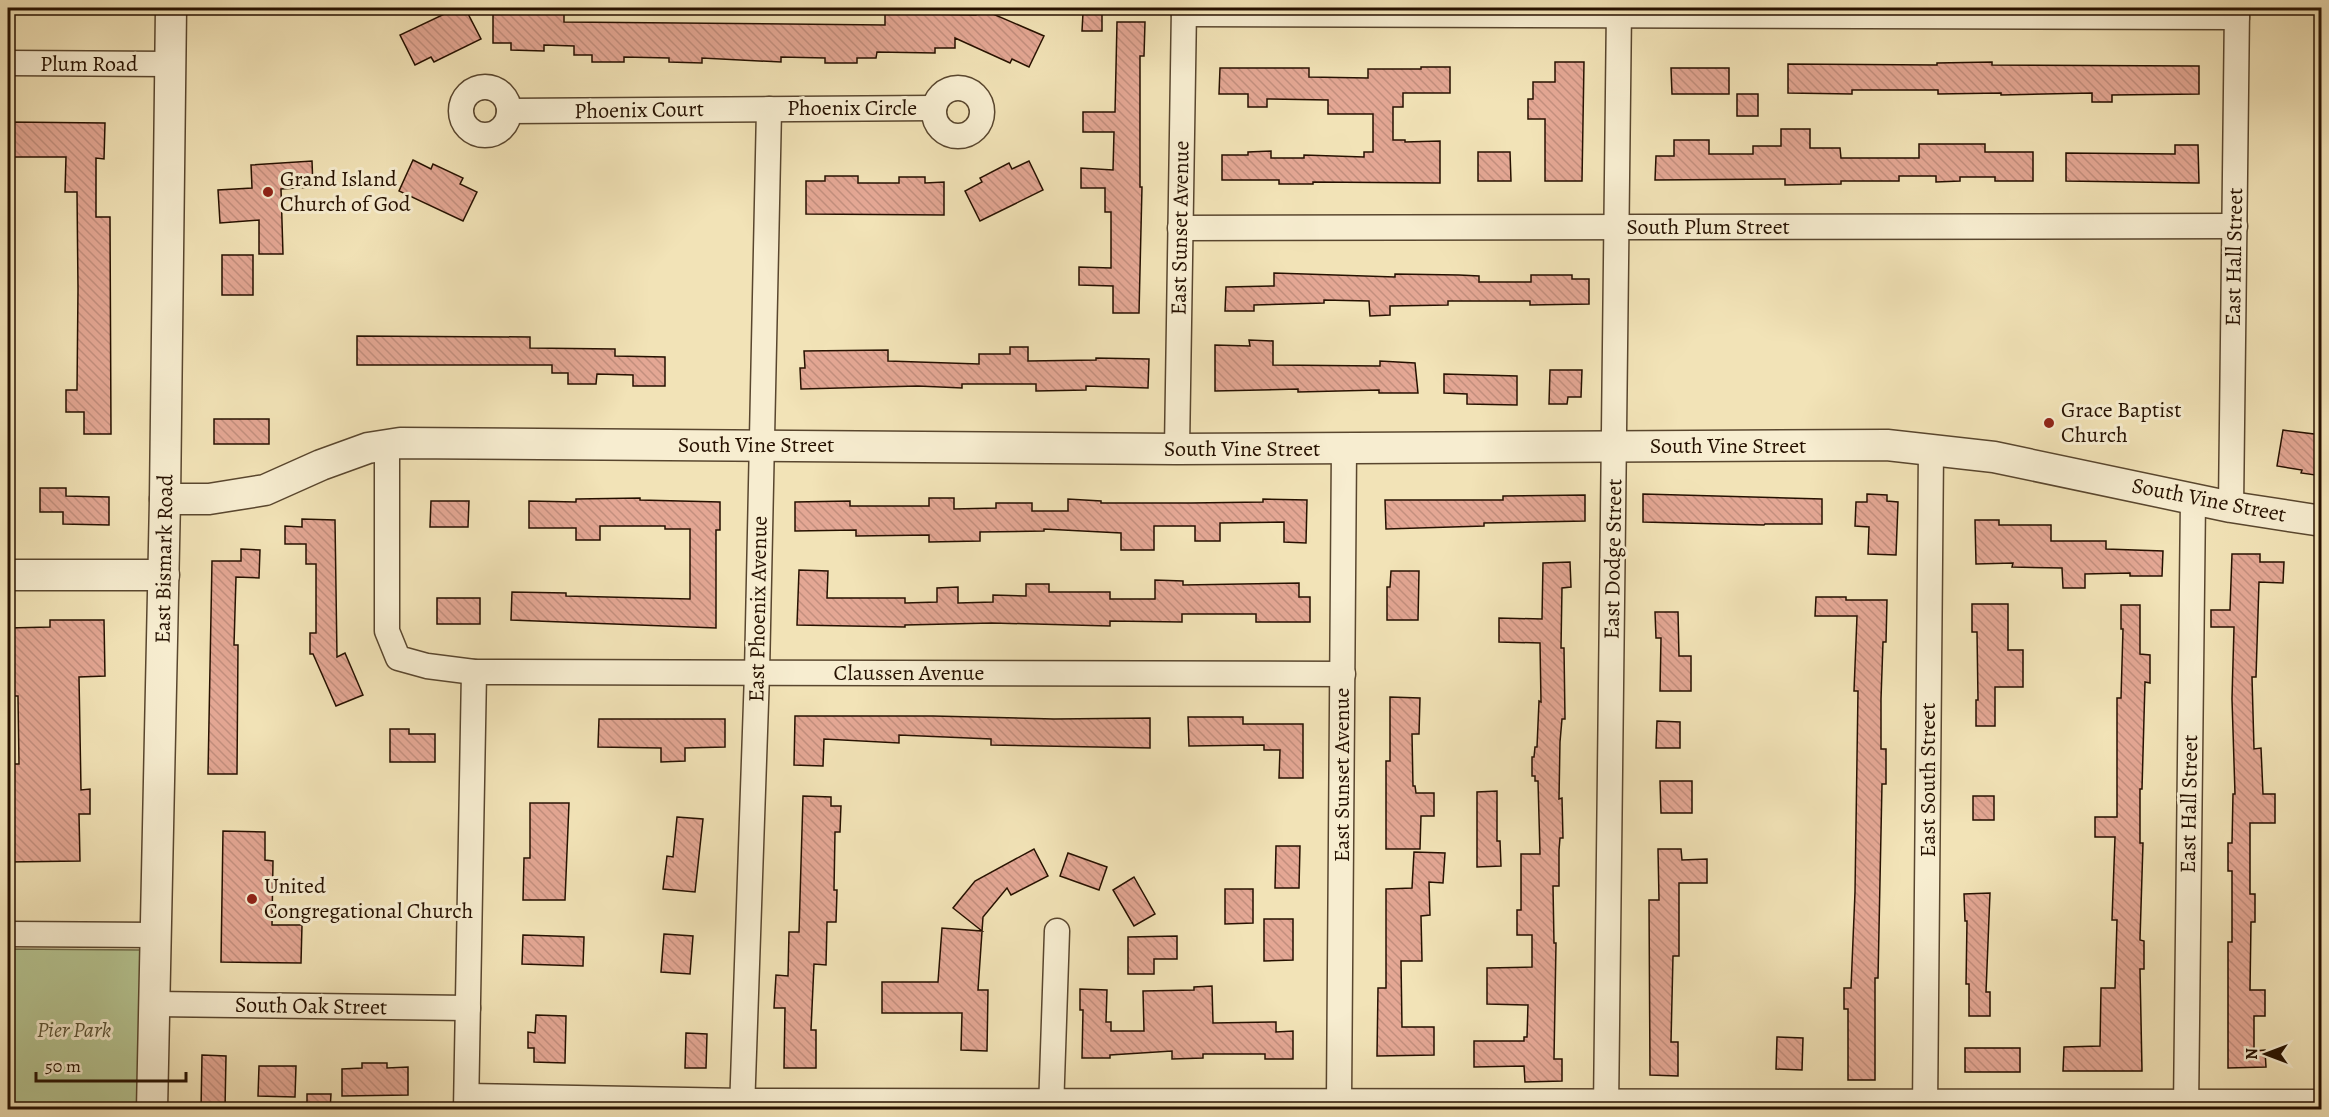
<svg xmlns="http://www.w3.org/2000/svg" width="2329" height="1117" font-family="Alegreya,serif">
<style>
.park{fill:#b6c592;stroke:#6e6b49;stroke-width:1.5}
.building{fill:url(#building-back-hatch);stroke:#261100;stroke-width:1.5}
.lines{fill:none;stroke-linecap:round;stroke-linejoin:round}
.minor-casing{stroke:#59462e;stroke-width:27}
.tertiary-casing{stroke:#59462e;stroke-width:33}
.minor{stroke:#f7edd0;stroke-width:24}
.tertiary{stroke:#f7edd0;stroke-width:30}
.poi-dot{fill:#8f2418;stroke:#f7edd0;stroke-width:2}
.labels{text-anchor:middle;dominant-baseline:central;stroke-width:6;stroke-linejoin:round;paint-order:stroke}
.street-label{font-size:22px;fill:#261100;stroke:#f7edd0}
.poi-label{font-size:22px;fill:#261100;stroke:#f7edd0;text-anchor:start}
.park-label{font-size:22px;font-style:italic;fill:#585033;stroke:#f7edd0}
</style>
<defs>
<pattern id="building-back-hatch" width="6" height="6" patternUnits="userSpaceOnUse" patternTransform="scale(1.5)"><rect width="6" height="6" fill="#e4a794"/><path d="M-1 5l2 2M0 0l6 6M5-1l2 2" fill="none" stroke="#c38f7e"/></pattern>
</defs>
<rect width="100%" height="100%" fill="#f2e3b7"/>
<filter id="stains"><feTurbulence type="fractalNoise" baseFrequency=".00333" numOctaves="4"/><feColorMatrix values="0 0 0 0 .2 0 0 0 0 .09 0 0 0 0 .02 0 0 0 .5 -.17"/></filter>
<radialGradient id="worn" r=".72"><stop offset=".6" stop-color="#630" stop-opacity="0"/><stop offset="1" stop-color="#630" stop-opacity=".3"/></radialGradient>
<polygon class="park" points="8,949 142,950 140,1109 8,1110"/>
<g class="building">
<polygon points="457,8 465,8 481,39 434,62 431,57 415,65 400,35"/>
<polygon points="979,8 1044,36 1029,67 1012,59 1010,63 955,38 955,48 935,48 935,53 877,52 876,58 857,58 857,63 825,63 825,58 781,57 781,62 702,58 702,63 669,62 669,58 624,57 624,62 592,62 592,55 574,55 574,46 544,45 544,51 511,50 511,43 493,43 493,10 564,12 564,22 885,25 885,13 976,15"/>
<polygon points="1083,13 1102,14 1102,31 1082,31"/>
<polygon points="1117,22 1145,22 1144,56 1140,56 1140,187 1142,187 1139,313 1113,313 1113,286 1079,285 1079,267 1111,268 1111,212 1105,212 1105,188 1081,188 1081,168 1113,170 1114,132 1083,132 1083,112 1115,112"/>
<polygon points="1555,62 1584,62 1582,181 1545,181 1545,119 1528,119 1528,99 1533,99 1533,82 1555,82"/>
<polygon points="1992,62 1992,65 2199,66 2199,94 2112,95 2112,102 2092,102 2092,93 2001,95 2001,93 1938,94 1938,90 1852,90 1852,94 1788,93 1788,64 1937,65 1937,63"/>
<polygon points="1421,67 1450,67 1450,93 1403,93 1403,107 1393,107 1393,140 1405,140 1405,142 1440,141 1440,183 1313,182 1313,184 1279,184 1279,180 1222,180 1222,155 1248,155 1248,152 1271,151 1271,158 1304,158 1304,155 1364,157 1364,152 1373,152 1373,114 1328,114 1328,100 1267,99 1267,107 1248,107 1248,94 1219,94 1220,68 1309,68 1309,77 1368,78 1368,69 1421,69"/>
<polygon points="1671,68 1729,68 1729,94 1672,94"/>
<rect x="1737" y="94" width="21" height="22"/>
<polygon points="8,122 105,123 104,159 96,158 96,217 110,217 111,434 84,434 84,412 66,412 66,390 77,390 78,289 77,192 65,192 66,157 8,157"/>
<polygon points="1781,129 1810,129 1810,148 1840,148 1841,158 1919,158 1919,144 1985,144 1985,152 2033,152 2033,181 1995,181 1995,177 1960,177 1960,181 1936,182 1936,176 1899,176 1899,181 1841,181 1841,184 1785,185 1785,179 1655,180 1656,156 1674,156 1674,140 1709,140 1709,154 1753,154 1753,146 1781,146"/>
<polygon points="2175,145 2198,145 2199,183 2066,181 2066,153 2175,154"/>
<polygon points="1478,152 1510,152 1511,181 1478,181"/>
<polygon points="413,160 431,169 433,164 463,178 460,184 477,192 463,221 399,191"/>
<polygon points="312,161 313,187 281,189 283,254 259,254 259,220 220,223 218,190 252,188 251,165"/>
<polygon points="1029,161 1043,190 980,221 965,191 982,182 980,178 1009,163 1012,169"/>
<polygon points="825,176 858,176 858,183 899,183 899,177 925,177 925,183 944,182 944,215 806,214 806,181 825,181"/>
<rect x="222" y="255" width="31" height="40"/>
<polygon points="1274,273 1395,277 1395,274 1459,275 1479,276 1479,282 1531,282 1531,275 1572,275 1572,279 1589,279 1589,304 1530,305 1530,301 1448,301 1448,305 1390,306 1390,315 1370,316 1369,301 1324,300 1324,303 1254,305 1254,311 1225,311 1226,287 1274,286"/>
<polygon points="357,336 530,337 530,348 615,349 615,356 665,357 665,386 633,386 633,375 597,374 596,384 568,384 568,373 552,373 552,365 357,365"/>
<polygon points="1249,340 1273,341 1273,365 1380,366 1380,361 1415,363 1418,393 1379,393 1379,390 1298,392 1298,389 1215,391 1215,345 1250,346"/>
<polygon points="1010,347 1028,347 1028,361 1096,360 1096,358 1149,359 1148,388 1086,386 1086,390 1036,391 1036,384 962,384 962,388 918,386 801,389 800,368 805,368 804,351 888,350 888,361 979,364 979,354 1010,354"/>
<polygon points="1550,370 1582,370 1581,397 1568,397 1567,404 1549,404"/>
<polygon points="1444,374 1517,376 1517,405 1467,404 1467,394 1444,393"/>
<rect x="214" y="419" width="55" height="25"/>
<polygon points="2283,430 2322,435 2322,476 2301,473 2302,470 2277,466"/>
<polygon points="40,488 66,488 66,496 109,497 109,525 63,524 63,512 40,512"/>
<polygon points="1643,494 1822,499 1822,524 1765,524 1764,525 1643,522"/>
<polygon points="1867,494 1887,495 1887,501 1898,502 1896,555 1868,554 1869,527 1855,526 1856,502 1867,502"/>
<polygon points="1585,495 1585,521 1484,523 1484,526 1386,529 1385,500 1503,500 1503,496"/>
<polygon points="640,498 640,500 720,502 720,530 716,530 716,628 511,620 512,592 566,593 566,596 690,599 690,529 665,529 665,526 600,526 600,540 576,540 576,528 529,528 529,501 576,502 576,499"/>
<polygon points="929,498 954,498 954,509 996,508 996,503 1032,503 1032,511 1068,511 1068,499 1101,501 1101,503 1191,503 1263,502 1263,499 1307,500 1306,543 1284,542 1284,522 1220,523 1220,541 1195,541 1195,526 1154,526 1154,550 1121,550 1121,533 1044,529 1044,531 980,532 980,541 929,542 929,535 856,536 856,530 795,531 795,502 850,501 850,506 929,506"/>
<polygon points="431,501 469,501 468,527 430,527"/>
<polygon points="302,519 335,520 337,657 345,653 363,695 336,706 313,654 310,654 310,633 316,633 316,564 306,564 306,544 285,544 285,526 302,527"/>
<polygon points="1975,520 1999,520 1999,525 2051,525 2051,541 2106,541 2106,549 2163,551 2162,576 2130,576 2130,573 2085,574 2085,588 2063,588 2062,568 2012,567 2013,563 1976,564"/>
<polygon points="241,549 260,550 259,578 236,577 234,645 238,645 237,774 208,774 212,561 241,561"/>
<polygon points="2232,554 2260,554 2260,562 2284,562 2283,583 2259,582 2256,677 2252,677 2254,749 2261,748 2263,794 2275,794 2275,823 2250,823 2250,894 2255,894 2255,922 2251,922 2250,990 2265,990 2265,1016 2254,1016 2254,1051 2265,1050 2266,1067 2228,1068 2228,942 2232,942 2232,871 2228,871 2228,843 2232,843 2233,794 2235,794 2232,699 2234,627 2211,627 2211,610 2230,610"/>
<polygon points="1570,562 1571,587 1562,588 1561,648 1564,648 1565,719 1562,719 1560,742 1559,799 1562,798 1563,838 1560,838 1559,850 1559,886 1553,886 1554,943 1556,943 1554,1059 1562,1059 1562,1081 1525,1082 1524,1066 1474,1067 1474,1041 1524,1041 1524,1037 1527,1037 1528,1005 1487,1004 1487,968 1532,967 1532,935 1517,935 1517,910 1521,910 1521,854 1540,854 1538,781 1535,781 1535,776 1532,776 1532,757 1534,757 1535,747 1537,747 1539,701 1541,702 1540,643 1499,642 1499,618 1542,619 1543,563"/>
<polygon points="799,570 828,571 827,598 905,598 905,603 937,602 937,588 958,587 958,603 993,602 993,595 1026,596 1026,584 1049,584 1049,592 1110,592 1110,599 1155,599 1155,580 1183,581 1183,585 1299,583 1299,597 1310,597 1310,622 1256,622 1256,614 1182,614 1182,622 1110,621 1110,626 992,623 905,625 905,627 797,625"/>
<polygon points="1391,571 1419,571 1418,620 1387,620 1387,587 1390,587"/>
<polygon points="1816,597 1846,597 1846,600 1887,600 1886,642 1883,642 1881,699 1881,749 1886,749 1886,784 1882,784 1878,978 1875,978 1875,1080 1848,1080 1848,1009 1844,1009 1844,988 1851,988 1855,892 1858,691 1854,691 1857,616 1815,616"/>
<rect x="437" y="598" width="43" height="26"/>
<polygon points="1972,604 2008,604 2008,650 2023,650 2023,687 1995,687 1995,726 1976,726 1976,700 1978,700 1977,632 1972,632"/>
<polygon points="2121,605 2140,605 2140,654 2150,655 2150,683 2145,682 2142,789 2140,789 2140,843 2143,843 2140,940 2144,941 2144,969 2140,969 2142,1071 2063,1071 2064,1047 2100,1046 2101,988 2115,988 2117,920 2112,920 2115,837 2095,837 2095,817 2117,817 2117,698 2121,698 2123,629 2121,629"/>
<polygon points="1655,612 1678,612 1679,656 1691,656 1691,691 1660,691 1661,638 1656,638"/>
<polygon points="50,620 104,620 105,676 79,677 81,790 90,789 90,814 79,814 80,861 8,862 8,764 19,764 18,696 8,696 8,628 50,627"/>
<polygon points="1390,697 1420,698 1419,734 1412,734 1413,786 1415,786 1416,793 1434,793 1434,816 1421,816 1420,849 1386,849 1386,761 1390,761"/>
<polygon points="795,716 933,716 1054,719 1150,718 1150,748 991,745 991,739 899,735 899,743 824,739 823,766 794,765"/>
<polygon points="1188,717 1243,717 1243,724 1303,724 1303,778 1279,778 1280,750 1264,750 1264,745 1189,746"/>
<polygon points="599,719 725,719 725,747 685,748 685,761 661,762 661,748 598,747"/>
<polygon points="1657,721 1680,722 1680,748 1656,748"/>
<polygon points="390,729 409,729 409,734 435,734 435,762 390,762"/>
<polygon points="1660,781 1692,781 1692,813 1661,813"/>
<polygon points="1497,791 1497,841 1500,841 1501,866 1477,867 1477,792"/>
<polygon points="803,796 831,797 831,806 841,806 840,832 835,832 834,890 837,890 836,922 827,922 826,965 814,964 811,1030 816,1030 816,1068 784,1068 785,1008 774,1008 776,975 788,976 789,932 799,932"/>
<rect x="1973" y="796" width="21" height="24"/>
<polygon points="530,803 569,803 565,900 523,900 524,858 530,858"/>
<polygon points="677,817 703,819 695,892 663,889 667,856 673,857"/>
<polygon points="223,831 265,832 265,860 273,861 272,925 302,925 301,963 221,962"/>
<polygon points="1276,846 1300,846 1299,888 1275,888"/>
<polygon points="1034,849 1048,876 1011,895 1007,888 983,917 978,990 988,990 987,1051 961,1050 962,1013 882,1013 882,982 938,982 942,928 982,931 953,908 975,881"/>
<polygon points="1658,849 1681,849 1682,860 1707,859 1707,883 1679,883 1679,956 1673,956 1671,1042 1678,1042 1678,1076 1650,1075 1649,900 1659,900"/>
<polygon points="1414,852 1445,853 1443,883 1429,882 1430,915 1421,916 1422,961 1401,961 1402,1027 1434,1027 1434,1055 1377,1056 1378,988 1386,988 1386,889 1412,888"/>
<polygon points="1068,853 1107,867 1099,890 1060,876"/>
<polygon points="1134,877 1155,914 1134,926 1113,890"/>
<polygon points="1225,889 1253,889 1253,923 1225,924"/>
<polygon points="1990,893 1986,992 1990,992 1990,1016 1969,1016 1969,984 1966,984 1967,921 1965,921 1964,894"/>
<polygon points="1264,919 1293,919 1293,960 1264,961"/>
<polygon points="664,934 693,936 690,974 661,972"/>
<polygon points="523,935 584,937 583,966 522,964"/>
<polygon points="1177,936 1177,959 1154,959 1154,974 1128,974 1128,937"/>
<polygon points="1212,986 1213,1023 1276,1022 1276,1032 1293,1031 1293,1059 1265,1059 1265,1054 1203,1054 1203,1058 1172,1059 1172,1051 1110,1055 1110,1058 1082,1058 1083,1010 1080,1010 1080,989 1107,990 1106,1022 1111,1022 1111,1031 1144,1031 1143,991 1194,990 1194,987"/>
<polygon points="536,1015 566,1016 565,1063 534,1062 534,1048 528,1048 528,1032 535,1033"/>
<polygon points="686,1033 707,1034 706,1068 685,1068"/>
<polygon points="1777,1037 1803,1038 1802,1070 1776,1069"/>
<rect x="1965" y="1048" width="55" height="24"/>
<polygon points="202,1055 226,1056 225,1110 201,1110"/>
<polygon points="362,1063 387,1063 387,1068 408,1067 408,1095 342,1096 342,1069 362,1068"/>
<polygon points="259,1066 296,1066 295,1097 258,1096"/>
<polygon points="307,1094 331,1094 330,1110 307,1110"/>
</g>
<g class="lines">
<defs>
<g id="minor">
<polyline points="1184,14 2237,17"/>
<polyline points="8,63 170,64"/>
<circle cx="485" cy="111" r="24"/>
<circle cx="958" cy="112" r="24"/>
<polyline points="509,111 934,108"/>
<polyline points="1180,228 2235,226"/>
<polyline points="387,445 387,631 398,658 427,666 474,672 1343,674"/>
<polyline points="1177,449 1184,8"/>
<polyline points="2231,507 2237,8"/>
<polyline points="8,934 156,935"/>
<polyline points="154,1004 468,1008"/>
<polyline points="467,1096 743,1101 2322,1102"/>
<polyline points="1339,1101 1344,448"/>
<polyline points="466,1110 474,672"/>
<polyline points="742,1110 757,673 769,109"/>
<polyline points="1051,1110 1057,931"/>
<polyline points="1606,1110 1619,8"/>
<polyline points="1925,1110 1931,450"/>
<polyline points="2186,1110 2193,499"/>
</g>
<g id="tertiary">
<polyline points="165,499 209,499 265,490 321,465 368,448 400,443 1177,449 1887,445 1994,457 2231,507 2322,521"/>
<polyline points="8,575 164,575"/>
<polyline points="152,1110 165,499 171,8"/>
</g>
</defs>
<use href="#minor" class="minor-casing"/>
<use href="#tertiary" class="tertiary-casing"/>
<use href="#minor" class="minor"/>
<use href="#tertiary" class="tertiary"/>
</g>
<g class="poi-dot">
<circle cx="268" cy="192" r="6"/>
<circle cx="2049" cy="423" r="6"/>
<circle cx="252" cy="899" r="6"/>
</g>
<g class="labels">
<g class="street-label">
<text x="89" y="64">Plum Road</text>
<text x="852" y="108">Phoenix Circle</text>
<text transform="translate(639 110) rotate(-1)">Phoenix Court</text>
<text x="1708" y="227">South Plum Street</text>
<text transform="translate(1180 228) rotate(-89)">East Sunset Avenue</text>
<text transform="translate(2234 257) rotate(-89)">East Hall Street</text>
<text x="756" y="445">South Vine Street</text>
<text x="1728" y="446">South Vine Street</text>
<text x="1242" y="449">South Vine Street</text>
<text transform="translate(2209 500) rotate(11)">South Vine Street</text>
<text transform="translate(164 559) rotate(-89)">East Bismark Road</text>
<text transform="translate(1613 559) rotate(-89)">East Dodge Street</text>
<text transform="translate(758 609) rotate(-89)">East Phoenix Avenue</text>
<text x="909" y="673">Claussen Avenue</text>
<text transform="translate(1342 775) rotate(-90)">East Sunset Avenue</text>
<text transform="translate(1928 780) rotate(-90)">East South Street</text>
<text transform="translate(2189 804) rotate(-89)">East Hall Street</text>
<text transform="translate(311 1006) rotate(1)">South Oak Street</text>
</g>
<g class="poi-label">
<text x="280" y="179">Grand Island<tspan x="280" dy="25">Church of God</tspan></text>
<text x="2061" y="410">Grace Baptist<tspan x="2061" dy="25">Church</tspan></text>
<text x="264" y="886">United<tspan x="264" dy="25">Congregational Church</tspan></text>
</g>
<g class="park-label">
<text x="74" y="1030">Pier Park</text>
</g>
</g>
<rect width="2329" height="1117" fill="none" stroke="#f2e3b7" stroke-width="30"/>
<rect x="9" y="9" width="2311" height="1099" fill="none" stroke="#261100" stroke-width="3"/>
<rect x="15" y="15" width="2299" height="1087" fill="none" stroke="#261100" stroke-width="1.5"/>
<g transform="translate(2266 1054) rotate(270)" stroke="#f7edd0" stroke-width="4.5" paint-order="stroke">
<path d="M0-4.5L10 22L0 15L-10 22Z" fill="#261100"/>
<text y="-9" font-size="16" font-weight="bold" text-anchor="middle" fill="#261100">N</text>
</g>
<path d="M36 1072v9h150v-9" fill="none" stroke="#261100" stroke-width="3"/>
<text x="45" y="1072" font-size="18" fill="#261100" stroke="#f7edd0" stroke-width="4.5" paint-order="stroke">50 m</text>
<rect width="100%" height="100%" filter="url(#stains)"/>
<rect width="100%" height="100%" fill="url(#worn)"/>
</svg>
